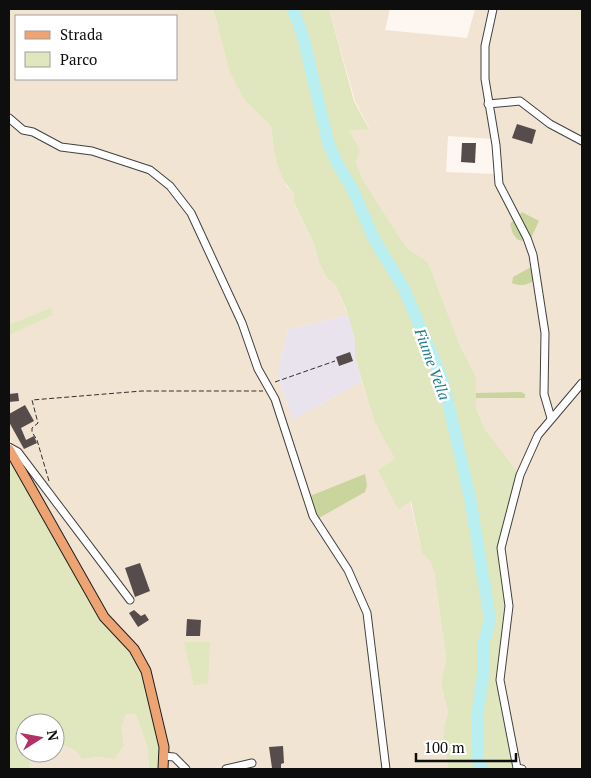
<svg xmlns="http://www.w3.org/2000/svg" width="591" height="778" font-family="'PT Serif',serif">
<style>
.industrial{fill:#e8e3ec}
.farmland{fill:#f2e4d2;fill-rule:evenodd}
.green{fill:#e0e6bd}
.forest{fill:#cad59d}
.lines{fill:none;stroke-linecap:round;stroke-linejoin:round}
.river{stroke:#b9eff1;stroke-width:12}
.building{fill:#564c4b}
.minor-casing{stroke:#414141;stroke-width:9}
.major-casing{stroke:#1f1f1f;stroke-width:11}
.path{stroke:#303030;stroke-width:1;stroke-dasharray:5 2.5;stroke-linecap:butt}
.minor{stroke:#fff;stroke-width:7}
.major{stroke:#eda472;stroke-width:9}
.labels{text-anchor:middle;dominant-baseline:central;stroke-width:5;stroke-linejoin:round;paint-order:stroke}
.water-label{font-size:15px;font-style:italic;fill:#207f88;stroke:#fff}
</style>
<rect width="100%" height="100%" fill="#fef6f0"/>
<polygon class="industrial" points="348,315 355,339 355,357 362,381 293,420 277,375 288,329"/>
<g class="farmland">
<path d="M9 9H213L218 28 246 102 271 126 273 144 281 173 287 187 294 193V204L314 244 319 263 327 278 336 286 348 315 288 329 277 375 293 420 362 381 374 421 396 460 379 469 398 510 410 500 422 553 430 561 434 572 446 658 441 685 448 712 443 747 448 764 447 769H166L168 748 163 718 147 662 142 652 106 614 9 438ZM16 16H176V79H16Z"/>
<path d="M329 9H390L385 30 467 38 475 9H582V769H517L500 680 501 548 520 475 485 429 476 408V376L461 348 428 262 406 247 363 180 356 162 359 150 348 131 369 128 355 101ZM448 136 494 139 497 174 446 172Z"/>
<polygon points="126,714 136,715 147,746 149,769 29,769 32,753 55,753 55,742 74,750 82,759 99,757 115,758 124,745 122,726"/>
</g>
<g class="green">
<path d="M213 9H329L354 101 369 129 349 131 360 150 356 162 363 180 406 247 428 262 461 348 476 376V408L485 429 520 475 501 548 509 606 500 665 517 769H447L448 764 443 747 444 728 448 712 441 685 446 658 434 572 430 561 422 553 411 501 398 510 378 470 395 459 374 421 355 357V339L346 309 336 286 327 278 319 263 314 244 294 203V193C277 178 273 148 271 126L246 102 230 72Z"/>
<polygon points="51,308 52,315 9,335 9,325"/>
<polygon points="9,449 85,586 134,649 158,718 163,769 149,769 147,746 136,715 126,714 122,726 124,745 115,759 99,757 82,759 74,750 55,742 55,723 25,723 25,753 32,753 29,769 9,769"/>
<polygon points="184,642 210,642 208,684 194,685"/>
</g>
<g class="forest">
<polygon points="522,212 539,221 531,238 524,241 518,240 513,234 510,224"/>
<path d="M533 266 536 279C529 285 521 287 512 283L513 277Z"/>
<polygon points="521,392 525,394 525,398 476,398 476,393"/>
<polygon points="365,474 367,485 365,492 319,518 310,496"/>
</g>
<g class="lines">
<polyline class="river" points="293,9 303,36 328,142 338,165 352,188 374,239 403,287 440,373 448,402 471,503 490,619 484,642 483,676 477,716 477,758 482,769"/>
</g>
<g class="building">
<polygon points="517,124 536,130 532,144 512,138"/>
<polygon points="462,143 476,143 475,163 461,162"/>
<polygon points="350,352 353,361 339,366 336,357"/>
<polygon points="18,393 19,401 9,402 9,394"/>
<polygon points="25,405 34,421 21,428 26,440 34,436 37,443 24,449 9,422 9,414"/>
<polygon points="140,563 150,591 135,597 125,568"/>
<polygon points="134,610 141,616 145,614 149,620 138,627 129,613"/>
<polygon points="187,619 201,620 200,636 186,636"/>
<polygon points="283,746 284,763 281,764 281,768 272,768 269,747"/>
</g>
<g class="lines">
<defs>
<g id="minor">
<polyline points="493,9 485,46 485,79 496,145 499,184 527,238 533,255 545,333 544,394 551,418"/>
<polyline points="488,104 520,101 550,124 582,141"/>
<polyline points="9,118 23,130 33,132 61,147 92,151 150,170 170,186 191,213 242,323 258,369 275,399 313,516 348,570 367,613 386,769"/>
<polyline points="9,447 18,452 130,600"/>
<polyline points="163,756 174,757 186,769"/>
<polyline points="226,769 252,763"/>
<polyline points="522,769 517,768 500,680 509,606 501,548 520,475 538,435 582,383"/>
</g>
<polyline id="major" points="9,449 104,617 134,649 146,671 164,747 163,769"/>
</defs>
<use href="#minor" class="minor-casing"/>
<use href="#major" class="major-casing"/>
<g class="path">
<polyline points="275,382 335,361"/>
<polyline points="49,481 37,440 32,432 32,428 38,423 32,400 142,391 263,391"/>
</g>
<use href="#minor" class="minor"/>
<use href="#major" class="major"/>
</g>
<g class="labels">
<g class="water-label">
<text transform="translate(433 364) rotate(70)">Fiume Vella</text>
</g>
</g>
<rect width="591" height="778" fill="none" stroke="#0e0e0e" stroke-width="20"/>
<rect x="15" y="15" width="162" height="65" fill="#ffffff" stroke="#9f9f9f"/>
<rect x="25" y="31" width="25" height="8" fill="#eda472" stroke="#9f9f9f"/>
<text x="60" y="40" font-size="15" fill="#0e0e0e">Strada</text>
<rect x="25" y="52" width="25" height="15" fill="#e0e6bd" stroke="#9f9f9f"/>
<text x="60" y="65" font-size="15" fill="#0e0e0e">Parco</text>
<g transform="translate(40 738) rotate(79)"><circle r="24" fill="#ffffff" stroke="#9f9f9f"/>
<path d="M0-4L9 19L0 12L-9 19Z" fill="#b23264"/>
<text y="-8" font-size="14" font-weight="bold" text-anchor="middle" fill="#0e0e0e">N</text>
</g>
<path d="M416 753v8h100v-8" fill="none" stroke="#0e0e0e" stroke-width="2.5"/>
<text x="424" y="753" font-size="15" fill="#0e0e0e" stroke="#ffffff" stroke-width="4" paint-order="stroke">100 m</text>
</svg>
